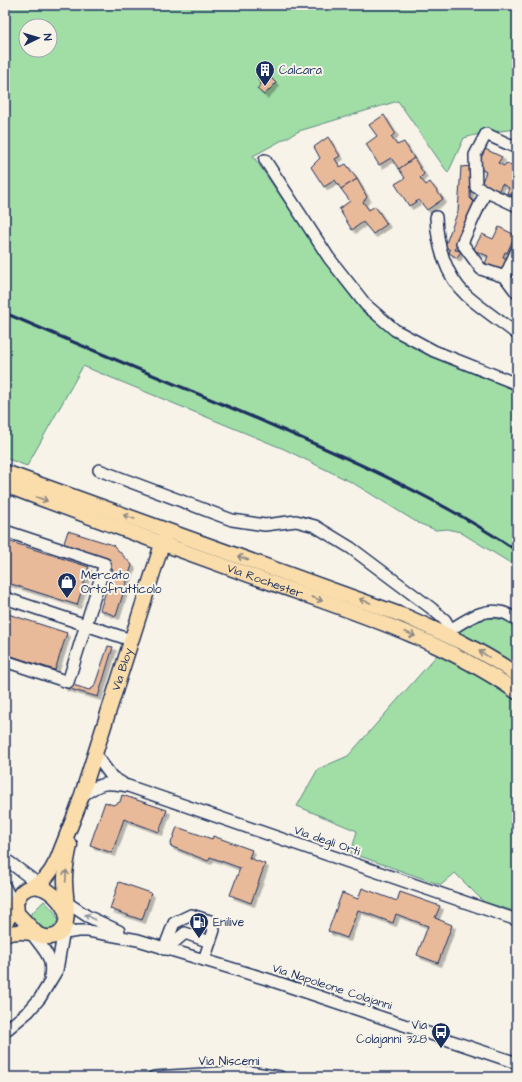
<svg xmlns="http://www.w3.org/2000/svg" width="522" height="1082" font-family="'Architects Daughter',sans-serif">
<style>
.green{fill:#a0dea6;stroke:#5e8682;fill-rule:evenodd}
.building{fill:#e9ba9a;stroke:#1b2f5e;filter:url(#shadow)}
.lines{fill:none;stroke-linecap:round;stroke-linejoin:round}
.minor-casing{stroke:#1b2f5e;stroke-width:14}
.major-casing{stroke:#1b2f5e;stroke-width:17}
.minor{stroke:#f7f3e8;stroke-width:11}
.major{stroke:#faddab;stroke-width:14}
.rail{stroke:#1b2f5e;stroke-width:3}
.oneway{stroke:#8a8684}
.oneway2{stroke:#8991a3}
.labels{text-anchor:middle;dominant-baseline:central;stroke-width:4;stroke-linejoin:round;paint-order:stroke}
.poi-label{font-size:12px;fill:#1b2f5e;stroke:#f7f3e8;text-anchor:start}
.street-label{font-size:12px;fill:#1b2f5e;stroke:#f7f3e8}
</style>
<defs>
<filter id="shadow"><feDropShadow dx="3.5" dy="3.5" stdDeviation="0" flood-color="#0004"/></filter>
</defs>
<rect width="100%" height="100%" fill="#f7f3e8"/>
<filter id="ink" filterUnits="userSpaceOnUse"><feTurbulence type="fractalNoise" baseFrequency=".025" numOctaves="2"/><feDisplacementMap in="SourceGraphic" scale="8" xChannelSelector="R" yChannelSelector="G"/><feConvolveMatrix kernelMatrix="1 2 1 2 8 2 1 2 1" color-interpolation-filters="sRGB"/></filter>
<g filter="url(#ink)">
<g class="green">
<path d="M5 5H517V129L483 133 464 138 448 173 398 101 299 131 253 156 338 280 362 311 388 332 431 357 517 390V567L460 532 448 529 436 530 418 523 353 483 284 449 83 366 27 466 5 458ZM26 26H50V50H26Z"/>
<polygon points="489,618 507,620 517,627 517,912 484,902 455,873 441,885 351,853 357,831 297,806 318,769 348,756 460,629 472,623"/>
<path d="M44 901C50 907 65 919 53 927 51 929 47 930 44 928 39 926 34 919 30 915Z"/>
</g>
<g class="building">
<polygon points="267,74 276,83 264,95 257,89 261,84 258,80 258,77 260,75 265,77"/>
<polygon points="384,115 395,133 391,137 397,145 404,142 414,158 399,169 391,158 379,165 366,144 377,136 369,125"/>
<polygon points="328,137 340,156 335,159 340,167 346,164 357,179 341,189 335,180 324,187 311,167 320,158 314,147"/>
<polygon points="485,149 502,157 498,163 504,166 506,163 517,169 517,197 507,193 509,188 502,184 497,194 480,187 486,172 477,166"/>
<polygon points="414,158 424,174 420,178 426,185 430,182 443,199 427,210 419,200 409,206 395,184 405,178 399,169"/>
<polygon points="471,166 470,198 474,202 455,250 461,251 457,258 449,253 450,250 445,246 458,211 461,167"/>
<polygon points="357,179 367,197 363,202 369,210 375,206 387,224 373,234 363,222 352,230 339,209 350,201 341,189"/>
<polygon points="499,227 515,235 507,253 505,252 503,257 508,259 500,273 484,267 488,256 473,250 482,234 493,239"/>
<polygon points="68,531 113,545 132,565 116,616 100,610 113,569 103,559 63,546"/>
<polygon points="5,540 89,567 77,605 5,582"/>
<polygon points="5,613 67,633 55,670 5,654"/>
<polygon points="108,646 113,647 98,697 63,687 64,682 89,690 94,687"/>
<polygon points="122,795 167,810 159,832 124,819 112,853 90,845 105,802 113,805 120,802"/>
<polygon points="177,827 212,839 213,836 252,850 249,858 265,864 251,903 230,895 240,868 210,857 208,861 170,846"/>
<polygon points="119,882 151,893 142,920 110,909"/>
<polygon points="362,888 397,901 400,892 440,906 435,918 452,925 438,963 417,955 428,926 396,914 393,923 358,910 347,938 328,931 342,893 358,899"/>
<polygon points="196,924 207,927 206,934 194,930"/>
</g>
<g class="lines">
<defs>
<g id="minor">
<polyline points="517,148 486,134 475,155 476,187 517,206"/>
<polyline points="265,160 329,258 366,305 395,330 434,351 517,384"/>
<polyline points="486,191 462,243 481,269 505,277 517,293"/>
<path d="M436 217C437 244 445 275 466 295 482 309 500 321 517 334"/>
<polyline points="505,277 517,250"/>
<polyline points="99,470 232,520 265,525 296,521 315,526 351,548 431,608 445,620 451,630"/>
<polyline points="5,531 105,564 68,682 5,661"/>
<polyline points="5,598 131,640"/>
<path d="M446 633C466 619 494 599 517 621"/>
<polyline points="95,754 112,777 122,783"/>
<path d="M82 796C101 782 105 782 128 786L517 920"/>
<polyline points="5,859 44,888"/>
<polyline points="5,887 16,910"/>
<polyline points="63,900 87,916 119,931"/>
<path d="M30 931C41 948 54 955 50 977"/>
<polyline points="59,934 78,931 88,931 138,940 270,980 517,1063"/>
<polyline points="164,949 174,923 191,915 210,921 214,930 210,942"/>
<polyline points="166,949 185,933 210,942 204,960"/>
<polyline points="5,1031 29,1011 40,998 57,970 64,929"/>
<polyline points="154,1077 219,1073 249,1072 280,1077"/>
</g>
<g id="major">
<path d="M5 472 407 617C445 634 483 651 517 675"/>
<path id="s1" d="M5 485C92 518 179 550 266 581 353 612 441 639 517 692"/>
<path id="s2" d="M33 886 44 880 51 871 57 860 78 807 165 535"/>
<polyline points="16,901 17,913 38,935"/>
<path d="M5 923C8 918 12 913 14 907 17 901 18 895 23 891 39 877 61 898 66 913"/>
<path d="M5 935C14 930 29 932 38 935 43 936 46 938 50 937 76 935 64 895 65 878 65 867 68 856 70 845"/>
</g>
</defs>
<use href="#minor" class="minor-casing"/>
<use href="#major" class="major-casing"/>
<use href="#minor" class="minor"/>
<use href="#major" class="major"/>
<path class="rail" d="M5 313C95 352 186 388 276 427 359 463 442 500 517 551"/>
</g>
<defs><path id="oneway-shaft" d="M-6 0H5M1.5-3L5.5 0L1.5 3" fill="none" stroke-width="1.6" stroke-linecap="round" stroke-linejoin="round"/></defs>
<g class="oneway">
<use href="#oneway-shaft" transform="translate(42 499) rotate(20)"/>
<use href="#oneway-shaft" transform="translate(129 517) rotate(-160)"/>
<use href="#oneway-shaft" transform="translate(243 558) rotate(-160)"/>
<use href="#oneway-shaft" transform="translate(317 599) rotate(20)"/>
<use href="#oneway-shaft" transform="translate(365 601) rotate(-160)"/>
<use href="#oneway-shaft" transform="translate(410 634) rotate(24)"/>
<use href="#oneway-shaft" transform="translate(484 654) rotate(-149)"/>
<use href="#oneway-shaft" transform="translate(66 876) rotate(-87)"/>
</g>
<use class="oneway2" href="#oneway-shaft" transform="translate(90 917) rotate(-152)"/>
</g>
<defs>
<symbol id="building-pin" viewBox="-11 -11 22 30"><path d="M0 17L-7.5 6A9.5 9.5 0 1 1 7.5 6Z" fill="#1b2f5e" stroke="#f7f3e8"/><path d="M-4-6H4V6H1V3H-1V6H-4ZM-2.5-4.3h1.7v1.8h-1.7ZM.8-4.3h1.7v1.8H.8ZM-2.5-1h1.7V.8h-1.7ZM.8-1h1.7V.8H.8Z" fill="#fff"/></symbol>
<symbol id="shop-pin" viewBox="-11 -11 22 30"><path d="M0 17L-7.5 6A9.5 9.5 0 1 1 7.5 6Z" fill="#1b2f5e" stroke="#f7f3e8"/><path d="M-5-2.5h2.3a2.7 3.5 0 0 1 5.4 0H5L5.5 6h-11ZM-1.5-2.5h3a1.5 2.3 0 0 0-3 0Z" fill="#fff"/></symbol>
<symbol id="fuel-pin" viewBox="-11 -11 22 30"><path d="M0 17L-7.5 6A9.5 9.5 0 1 1 7.5 6Z" fill="#1b2f5e" stroke="#f7f3e8"/><path d="M-5.5-6h7V0h2V4h1.3V-2.5L3-4.5l.8-.8L6-3V5H2.5V1h-1V6h-7ZM-4.2-4.7v3.2H.2V-4.7Z" fill="#fff"/></symbol>
<symbol id="bus-pin" viewBox="-11 -11 22 30"><path d="M0 17L-7.5 6A9.5 9.5 0 1 1 7.5 6Z" fill="#1b2f5e" stroke="#f7f3e8"/><path d="M-5-6H5V4H4V6H2V4H-2V6H-4V4H-5ZM-3.5-4V0h7V-4ZM-3.5 1.2v1.5H-2V1.2ZM2 1.2v1.5H3.5V1.2Z" fill="#fff"/></symbol>
</defs>
<g fill-rule="evenodd">
<use href="#building-pin" x="254" y="59" width="22" height="30"/>
<use href="#shop-pin" x="56" y="571" width="22" height="30"/>
<use href="#fuel-pin" x="188" y="911" width="22" height="30"/>
<use href="#bus-pin" x="430" y="1021" width="22" height="30"/>
</g>
<g class="labels">
<g class="poi-label">
<text x="279" y="70">Calcara</text>
<text x="81" y="575">Mercato<tspan x="81" dy="14">Ortofrutticolo</tspan></text>
<text x="213" y="922">Enilive</text>
<text x="427" y="1025" text-anchor="end">Via<tspan x="427" dy="14">Colajanni 328</tspan></text>
</g>
<g class="street-label">
<text stroke="none"><textPath href="#s1" startOffset="277">Via Rochester</textPath></text>
<text stroke="none"><textPath href="#s2" startOffset="238">Via Bloy</textPath></text>
<text transform="translate(327 841) rotate(19)">Via degli Orti</text>
<text transform="translate(332 987) rotate(18)">Via Napoleone Colajanni</text>
<text x="229" y="1061">Via Niscemi</text>
</g>
</g>
<rect width="522" height="1082" fill="none" stroke="#f7f3e8" stroke-width="20"/>
<rect x="10" y="10" width="502" height="1062" fill="none" stroke="#1b2f5e" stroke-width="1.5" filter="url(#ink)"/>
<g transform="translate(38 38) rotate(85)"><circle r="19" fill="#f7f3e8" stroke="#9fa5b1"/>
<path d="M0-3L7 15L0 10L-7 15Z" fill="#1b2f5e"/>
<text y="-6" font-size="11" font-weight="bold" text-anchor="middle" fill="#1b2f5e">N</text>
</g>
</svg>
